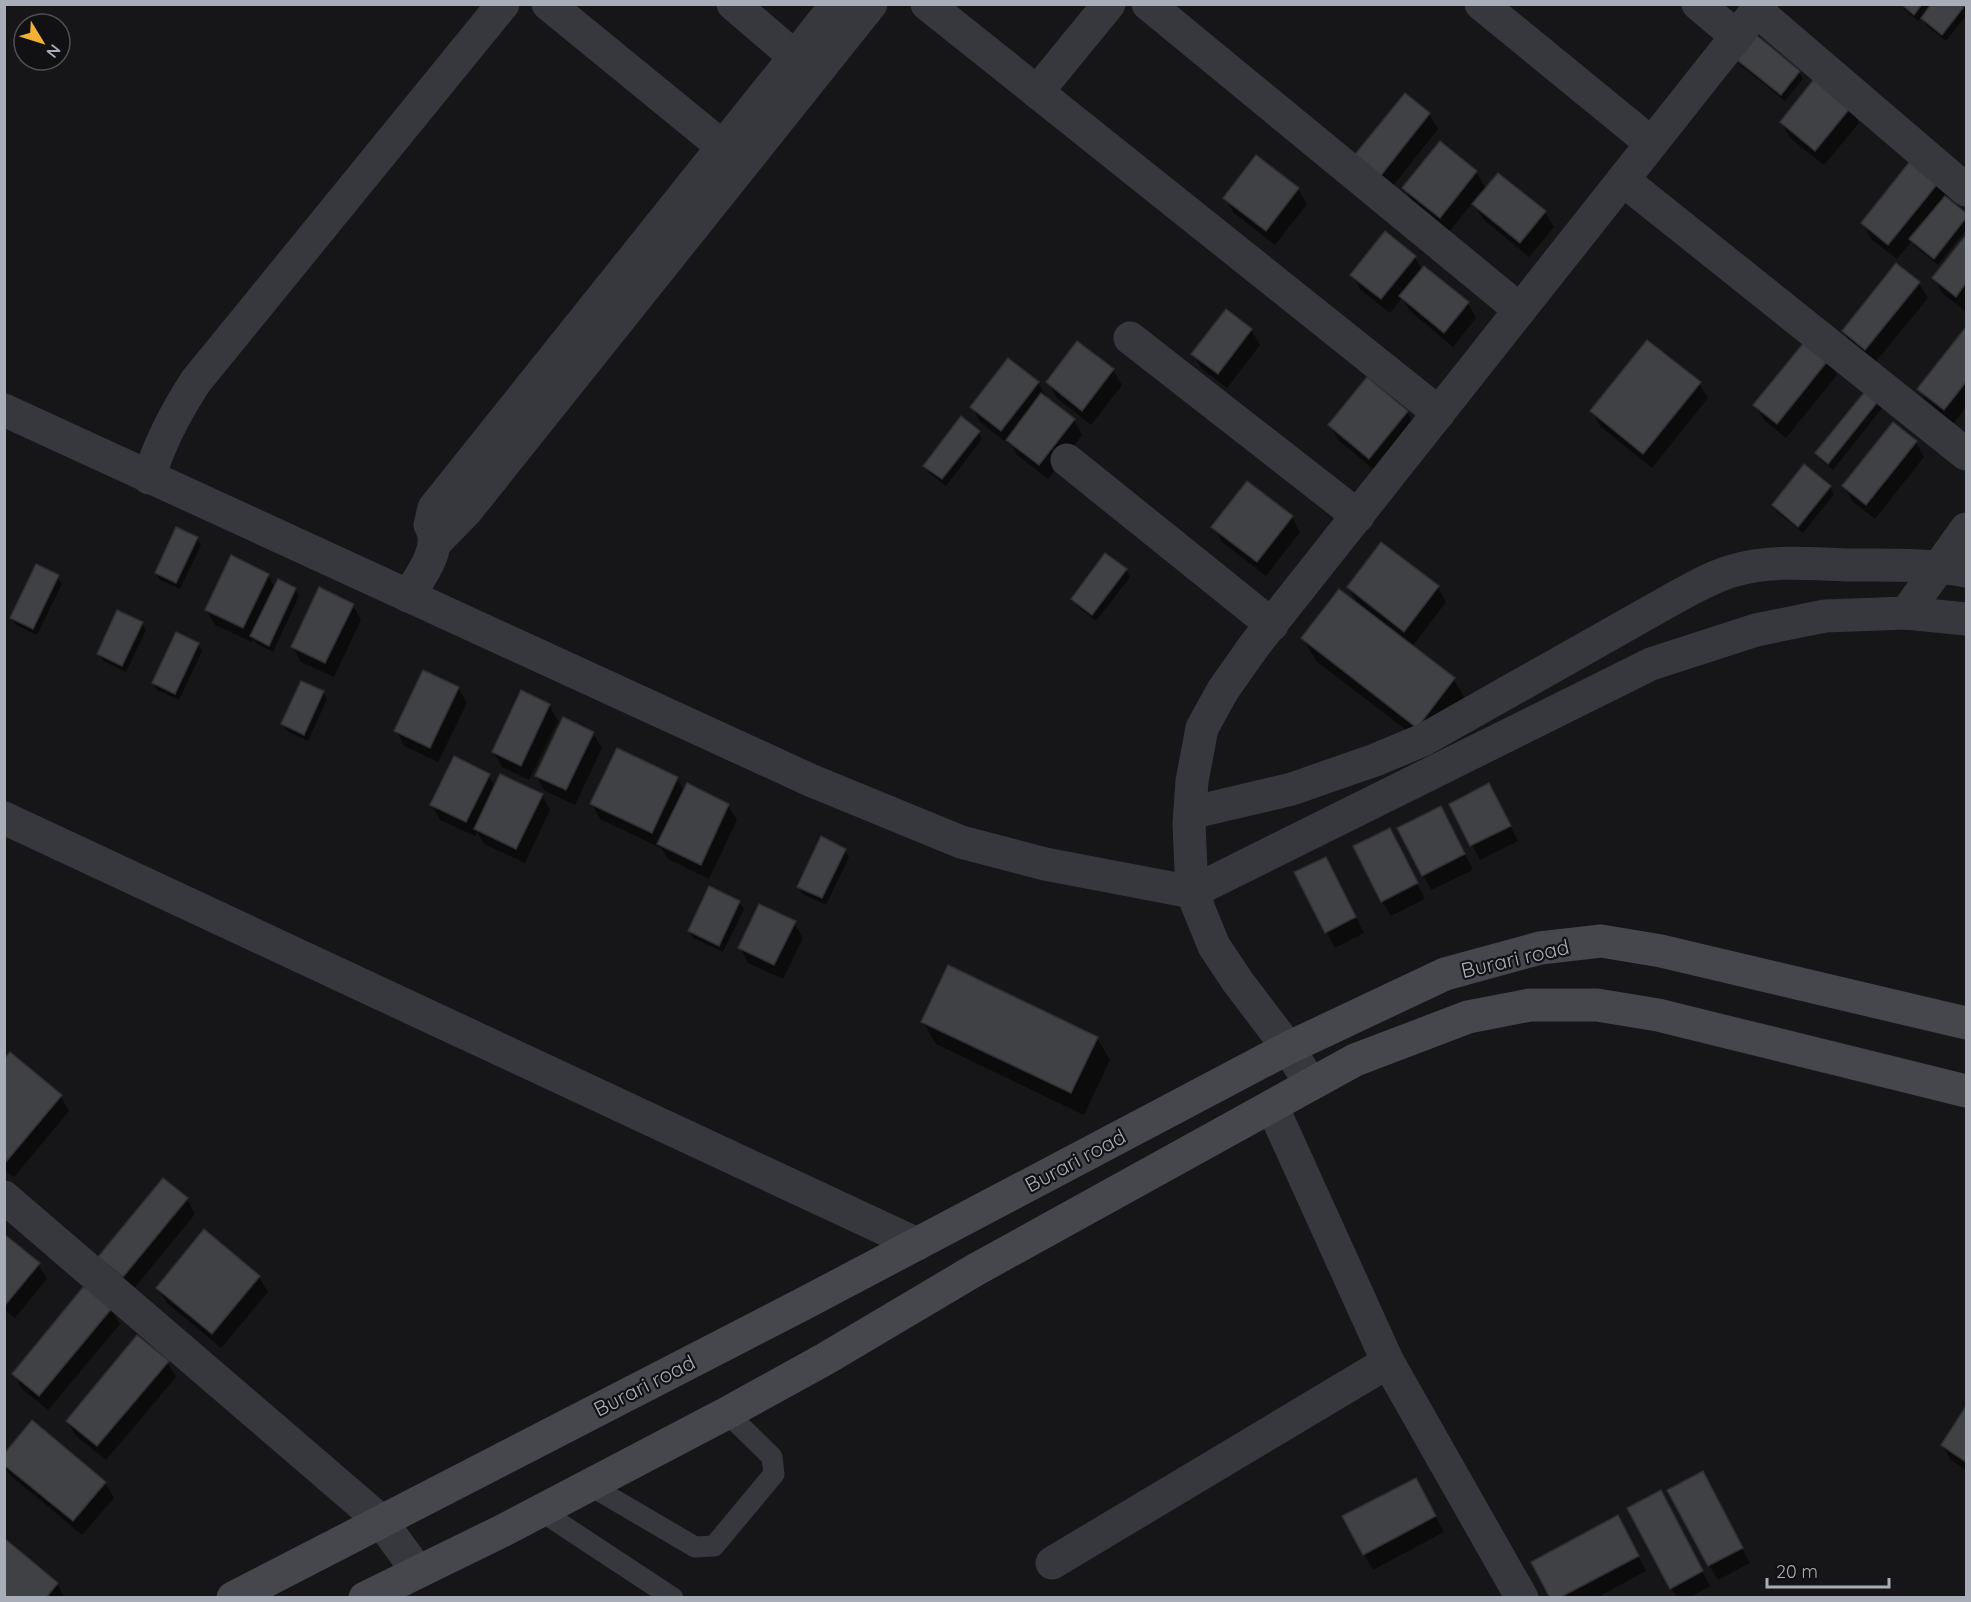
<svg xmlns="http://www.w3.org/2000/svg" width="1971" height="1602" font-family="Quicksand,sans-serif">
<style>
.shadow{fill:#0007}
.building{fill:#404145;stroke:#303034;stroke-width:1.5}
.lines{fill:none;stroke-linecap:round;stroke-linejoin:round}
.lane{stroke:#37383d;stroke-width:21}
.street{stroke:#37383d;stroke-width:33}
.secondary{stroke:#45474d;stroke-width:33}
.labels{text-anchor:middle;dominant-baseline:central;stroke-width:4.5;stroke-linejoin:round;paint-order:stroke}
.street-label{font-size:21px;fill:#a8adb8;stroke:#111113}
</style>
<rect width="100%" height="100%" fill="#161618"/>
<g class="shadow">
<polygon points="1902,4 1966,4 1966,16 1946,41 1926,25 1922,16 1918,21 1905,10"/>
<polygon points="1737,59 1799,72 1803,79 1785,101 1741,66"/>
<polygon points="1405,95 1429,114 1438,129 1388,192 1364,172"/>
<polygon points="1850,108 1859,123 1824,165 1790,138 1782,123"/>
<polygon points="1440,143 1476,172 1486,189 1498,175 1545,212 1554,227 1529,257 1483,219 1473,202 1449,232 1413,203 1404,188"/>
<polygon points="1915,157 1951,193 1946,199 1966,215 1966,230 1938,265 1915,246 1912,241 1897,259 1871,239 1863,224"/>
<polygon points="1298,189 1307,204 1275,245 1234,213 1225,198"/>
<polygon points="1966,237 1966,309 1965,311 1942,293 1934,278"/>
<polygon points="1415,257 1422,270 1468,303 1476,318 1453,347 1410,311 1402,298 1390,313 1361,290 1352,275"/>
<polygon points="1919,283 1928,298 1874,364 1852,346 1844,331"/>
<polygon points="1966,329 1966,407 1953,424 1927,404 1919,389"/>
<polygon points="1251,330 1260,345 1227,388 1202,369 1193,354"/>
<polygon points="1828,360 1837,375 1786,438 1764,420 1755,405"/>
<polygon points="1113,370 1122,385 1091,425 1056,397 1048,382"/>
<polygon points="1038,383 1047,398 1074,420 1082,435 1048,479 1017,455 1011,444 1010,445 980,422 972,407"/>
<polygon points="1699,383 1708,398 1652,468 1600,426 1592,411"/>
<polygon points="1868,391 1883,407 1833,470 1821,460 1817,453"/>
<polygon points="1407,412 1416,427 1378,473 1338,440 1330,425"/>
<polygon points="978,432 982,439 946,486 929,473 925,466"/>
<polygon points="1916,442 1924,457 1875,519 1852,501 1844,486"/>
<polygon points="1830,487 1834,494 1803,533 1777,512 1773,505"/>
<polygon points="1292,517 1300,532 1266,576 1222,542 1213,527"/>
<polygon points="197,538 201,545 180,589 160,580 156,573"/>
<polygon points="1126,570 1130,577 1096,621 1077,606 1073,599"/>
<polygon points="268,575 275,588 295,589 299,596 273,652 256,643 253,639 252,642 215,625 206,610"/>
<polygon points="57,577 62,584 37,635 16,625 12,618"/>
<polygon points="1348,587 1438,587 1446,602 1412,647 1454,680 1467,702 1431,749 1316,661 1303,639 1360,608"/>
<polygon points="353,605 361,620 334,677 301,662 293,647"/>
<polygon points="118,612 142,623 146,630 126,672 103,661 98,653"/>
<polygon points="198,644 202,651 179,700 157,690 153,683"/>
<polygon points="458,688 467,703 438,762 404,746 396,730"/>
<polygon points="323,692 327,699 308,741 287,731 283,724"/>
<polygon points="522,692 549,705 558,721 529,780 502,767 494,752"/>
<polygon points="593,733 602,748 575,805 545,791 536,776"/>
<polygon points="488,775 495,786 542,795 550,810 525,863 484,844 477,832 475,836 440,820 432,805"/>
<polygon points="677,778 684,791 728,805 737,820 709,879 668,859 661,848 600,819 592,804"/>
<polygon points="1497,800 1518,841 1480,860 1472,845"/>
<polygon points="1449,822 1473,870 1431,890 1399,828"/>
<polygon points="1398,845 1425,899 1391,916 1382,901"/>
<polygon points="845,850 849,857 826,905 803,894 798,887"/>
<polygon points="1296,873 1334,873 1364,933 1335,948"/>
<polygon points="739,902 744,909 723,952 693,938 689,931"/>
<polygon points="794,923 803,938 783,979 748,963 740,948"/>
<polygon points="923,1022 1097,1038 1110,1060 1084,1115 936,1044"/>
<polygon points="4,1061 60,1096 69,1111 14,1177 4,1170"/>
<polygon points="187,1199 195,1214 132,1291 109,1272"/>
<polygon points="4,1236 38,1264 47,1279 15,1318 4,1310"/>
<polygon points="259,1277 268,1292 221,1348 167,1303 158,1288"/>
<polygon points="111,1309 120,1324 48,1410 22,1389 14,1374"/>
<polygon points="167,1362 176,1377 106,1460 76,1436 67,1421"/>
<polygon points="1966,1409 1966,1470 1951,1460 1942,1445"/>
<polygon points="4,1456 105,1483 114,1498 82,1535 10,1475 4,1467"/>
<polygon points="1710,1488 1750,1563 1718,1580 1709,1565"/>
<polygon points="1424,1495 1444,1532 1373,1570 1344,1517"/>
<polygon points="1669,1507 1710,1586 1689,1598 1677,1598 1671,1588"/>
<polygon points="1626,1532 1646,1571 1596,1598 1552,1598"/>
<polygon points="57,1584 65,1598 4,1598"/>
</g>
<g class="building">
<polygon points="1901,4 1922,4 1914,15"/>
<polygon points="1931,4 1966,4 1942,35 1921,18"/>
<polygon points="1755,34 1800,71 1781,95 1736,59"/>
<polygon points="1815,78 1851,107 1815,151 1780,122"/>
<polygon points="1405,93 1430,113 1379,178 1353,157"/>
<polygon points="1440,141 1477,171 1440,218 1402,188"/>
<polygon points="1256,155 1299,188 1266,231 1223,198"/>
<polygon points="1915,155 1943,177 1888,245 1861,223"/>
<polygon points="1498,173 1546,211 1520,243 1472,204"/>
<polygon points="1945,196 1966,213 1966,218 1934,259 1909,239"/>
<polygon points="1385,231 1416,256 1381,299 1350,275"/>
<polygon points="1966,235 1966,283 1956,297 1932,278"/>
<polygon points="1896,263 1920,282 1865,350 1842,331"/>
<polygon points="1424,266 1469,302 1444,333 1399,296"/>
<polygon points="1226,309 1252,329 1218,374 1191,354"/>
<polygon points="1966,327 1966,382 1944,410 1917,389"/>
<polygon points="1647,340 1701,382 1643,454 1590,411"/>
<polygon points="1806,340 1829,359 1777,424 1753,405"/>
<polygon points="1077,341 1114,369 1082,411 1046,382"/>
<polygon points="1008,358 1039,382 1001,431 970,407"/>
<polygon points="1367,377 1408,411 1369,459 1328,425"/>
<polygon points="1867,389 1880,399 1828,464 1815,453"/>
<polygon points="1041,393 1075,419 1039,465 1006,440"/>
<polygon points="961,416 980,431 942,479 923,466"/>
<polygon points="1893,422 1917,441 1866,505 1842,486"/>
<polygon points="1804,464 1831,486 1798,527 1772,505"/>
<polygon points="1247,481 1293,516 1257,562 1211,527"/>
<polygon points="176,527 198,537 176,583 155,573"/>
<polygon points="1381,542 1439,586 1404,632 1347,587"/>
<polygon points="1105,553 1127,569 1092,615 1071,599"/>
<polygon points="231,555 269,574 243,628 205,610"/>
<polygon points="36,564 59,575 33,629 10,618"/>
<polygon points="278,579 296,588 269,646 250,636"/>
<polygon points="319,587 354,604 325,663 291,647"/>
<polygon points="1339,589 1455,678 1417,728 1301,638"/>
<polygon points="117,610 143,622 122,666 97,654"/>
<polygon points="176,632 199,643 175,694 152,683"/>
<polygon points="423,670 459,687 430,748 394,731"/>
<polygon points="301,681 324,691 304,735 281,724"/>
<polygon points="521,690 550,704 521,766 492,752"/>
<polygon points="563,717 594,732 566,790 535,776"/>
<polygon points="617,748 678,777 652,833 590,804"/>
<polygon points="454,756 490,774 466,822 430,805"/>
<polygon points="500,774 543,794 516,849 474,829"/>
<polygon points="687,783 729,804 701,865 657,844"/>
<polygon points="1489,783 1511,826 1470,846 1449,804"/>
<polygon points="1441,806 1465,854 1422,876 1397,828"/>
<polygon points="1390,828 1418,883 1381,902 1353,846"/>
<polygon points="821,836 846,849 822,898 797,887"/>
<polygon points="1326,857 1356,917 1325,933 1294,872"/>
<polygon points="709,886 740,901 719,946 688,931"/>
<polygon points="759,904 796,921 774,965 738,948"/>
<polygon points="948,965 1098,1037 1071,1093 921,1022"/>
<polygon points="10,1052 62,1095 5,1163 4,1059"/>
<polygon points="163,1178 188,1198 123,1277 98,1257"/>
<polygon points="204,1229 260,1276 212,1334 156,1288"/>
<polygon points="4,1234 40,1263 6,1304 4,1303"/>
<polygon points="84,1286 112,1308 39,1396 12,1374"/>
<polygon points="137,1335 169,1361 97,1446 66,1421"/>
<polygon points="1966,1406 1966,1462 1941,1445"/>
<polygon points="32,1420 106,1482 73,1521 4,1465 4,1454"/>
<polygon points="1703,1471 1743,1548 1708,1566 1667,1490"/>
<polygon points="1416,1478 1436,1516 1363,1555 1342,1516"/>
<polygon points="1661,1490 1703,1571 1670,1589 1627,1508"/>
<polygon points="1618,1515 1639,1556 1559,1598 1550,1598 1531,1562"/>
<polygon points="4,1538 58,1583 46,1598 4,1598"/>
</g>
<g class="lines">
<g class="lane">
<polyline points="591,1486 695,1547 714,1546 774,1474 772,1457 727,1413"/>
<polyline points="541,1511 673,1598"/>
</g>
<g class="street">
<polyline points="548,4 723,147"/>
<polyline points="733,4 795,57"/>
<polyline points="927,4 1439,413"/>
<polyline points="1148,4 1520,310"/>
<polyline points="1481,4 1651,143"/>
<polyline points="1698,4 1736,36"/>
<polyline points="1757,11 1966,190"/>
<polyline points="1037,92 1109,4"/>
<polyline points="1623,180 1966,454"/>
<polyline points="1130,338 1358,516"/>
<polyline points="4,410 810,780 961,842 1045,864 1192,892 1651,664 1756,630 1825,616 1906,613 1966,619"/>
<polyline points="1067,460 1272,625"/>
<path d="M149 478C159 444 177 410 196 381L503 4"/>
<polyline points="435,543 467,510 871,4"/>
<path d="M408 596C420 577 444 547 430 525L434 508 837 4"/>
<polyline points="1906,613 1966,529"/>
<path d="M1190 813 1292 789 1375 760 1423 740 1669 601C1689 590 1709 578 1732 571 1770 559 1812 564 1851 565 1890 565 1928 564 1966 571"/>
<polyline points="4,818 917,1244"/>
<polyline points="1311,1084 1288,1048 1238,982 1214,946 1192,892 1189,824 1192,781 1202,728 1223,690 1254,646 1762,4"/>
<polyline points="1272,1106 1388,1362 1522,1598"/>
<polyline points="4,1197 381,1521 418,1572"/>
<polyline points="1052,1563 1388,1362"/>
</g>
<g class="secondary">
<polyline points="233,1598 803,1304 1288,1048 1445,974 1540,948 1601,941 1661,951 1966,1023"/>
<polyline points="365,1598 500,1532 727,1413 825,1359 975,1270 1355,1060 1468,1017 1530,1005 1597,1005 1658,1015 1966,1091"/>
</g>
</g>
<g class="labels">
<g class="street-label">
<text transform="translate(1515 958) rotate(-13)">Burari road</text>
<text transform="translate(1075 1160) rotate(-28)">Burari road</text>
<text transform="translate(644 1385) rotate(-27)">Burari road</text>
</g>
</g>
<rect width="1971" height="1602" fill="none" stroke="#a8adb8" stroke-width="12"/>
<g transform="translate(42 42) rotate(128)"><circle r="28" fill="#111113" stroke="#4d4f55" stroke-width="1.5"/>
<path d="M0-4.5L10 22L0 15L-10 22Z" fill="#f2b134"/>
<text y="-9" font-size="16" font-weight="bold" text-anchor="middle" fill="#a8adb8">N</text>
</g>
<path d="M1767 1578v9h122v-9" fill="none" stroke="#a8adb8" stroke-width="3"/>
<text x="1776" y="1578" font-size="18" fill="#a8adb8" stroke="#111113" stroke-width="4.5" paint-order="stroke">20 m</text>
</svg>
